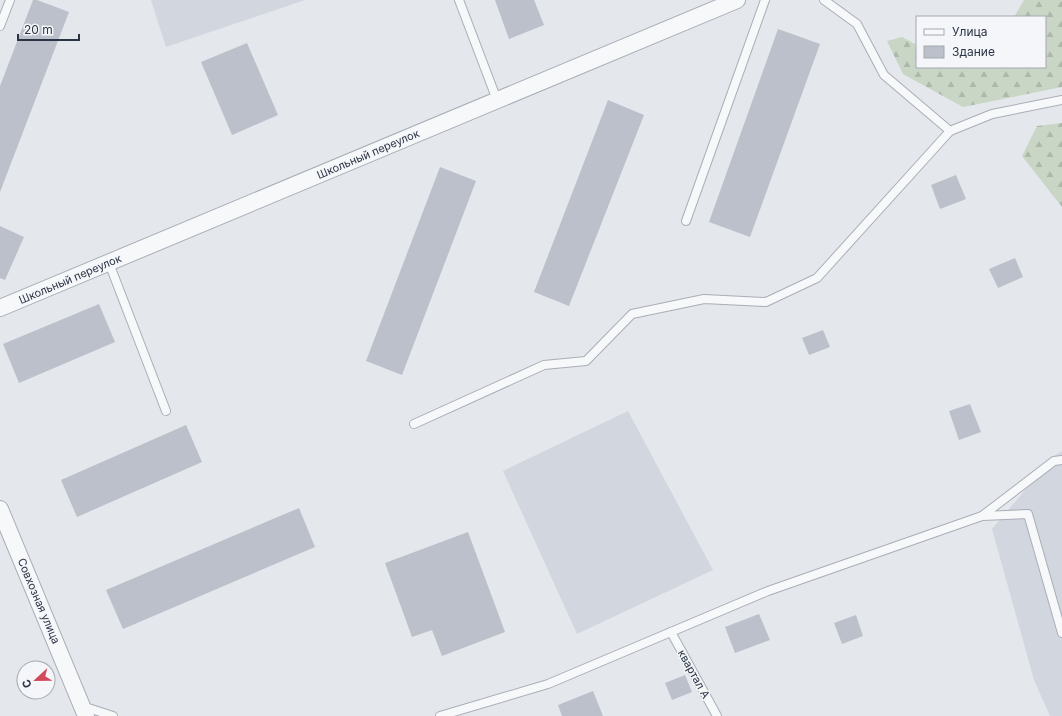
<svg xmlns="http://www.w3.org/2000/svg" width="1062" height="716" font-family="Inter,sans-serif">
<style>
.built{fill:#d2d6de}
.forest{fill:url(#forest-firs)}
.building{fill:#bbc0ca}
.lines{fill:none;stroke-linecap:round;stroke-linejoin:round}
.service-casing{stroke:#a9aeb7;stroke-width:10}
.minor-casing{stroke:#a9aeb7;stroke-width:18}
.service{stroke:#f7f8fa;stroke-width:8}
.minor{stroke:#f7f8fa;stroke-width:16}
.labels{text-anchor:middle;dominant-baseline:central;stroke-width:3;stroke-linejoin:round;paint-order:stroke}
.street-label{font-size:11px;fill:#2b3445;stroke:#f4f6f9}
</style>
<defs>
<pattern id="forest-firs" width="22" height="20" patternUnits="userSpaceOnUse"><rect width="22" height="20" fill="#c9d6c5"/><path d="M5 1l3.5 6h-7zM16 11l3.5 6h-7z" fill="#adb8ab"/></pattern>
</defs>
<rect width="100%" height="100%" fill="#e4e7ec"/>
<g class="built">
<polygon points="151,0 305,0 166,47"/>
<polygon points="628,411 713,570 577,634 503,471"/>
<polygon points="1062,451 1062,716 1050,716 1034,680 992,529 1054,456"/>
</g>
<g class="forest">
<polygon points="1024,0 1062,0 1062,87 963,107 903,74 887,41 902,37 917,45 917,67 1045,67 1045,17 1014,17"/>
<polygon points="1062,123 1062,207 1022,156 1037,126"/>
</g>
<g class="building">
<polygon points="33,0 37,0 69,12 0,192 0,86"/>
<polygon points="495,0 534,0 544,25 509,39"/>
<polygon points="778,29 820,44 750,237 709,222"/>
<polygon points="247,43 278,115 232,135 201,62"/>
<polygon points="608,100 644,115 569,306 534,292"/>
<polygon points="440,167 476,181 402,375 366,361"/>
<polygon points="956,175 966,199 940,209 931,185"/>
<polygon points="0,226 24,237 5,280 0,278"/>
<polygon points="1015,258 1023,277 998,288 989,269"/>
<polygon points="99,304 115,342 19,383 3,344"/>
<polygon points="823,330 830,347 809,355 802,338"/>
<polygon points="970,404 981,432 959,440 949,411"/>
<polygon points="186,425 202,462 77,517 61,480"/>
<polygon points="299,508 315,547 123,629 106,590"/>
<polygon points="468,532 505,632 442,656 432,630 412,637 385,563"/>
<polygon points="759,614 770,640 735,653 725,627"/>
<polygon points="856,615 863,636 842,644 834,623"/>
<polygon points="685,675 692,692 672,700 665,683"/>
<polygon points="593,691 603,716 562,716 558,705"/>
</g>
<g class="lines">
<defs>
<g id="service">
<polyline points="459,0 497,100"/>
<polyline points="824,0 857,24 884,75 950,131"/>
<polyline points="0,26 10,0"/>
<polyline points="686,221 765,0"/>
<polyline points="109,263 166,411"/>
<polyline points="414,424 544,365 586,361 632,314 704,299 766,302 817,278 950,131 992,114 1062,100"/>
<polyline points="982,516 1054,461 1062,460"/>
<polyline points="671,632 717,716"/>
<polyline points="82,706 113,716"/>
<polyline points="440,716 548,684 768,591 982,516 1028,514 1062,633"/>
</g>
<g id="minor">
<polyline points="0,308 737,0"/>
<polyline points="0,509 86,716"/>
</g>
</defs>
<use href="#service" class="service-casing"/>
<use href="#minor" class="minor-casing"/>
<use href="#service" class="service"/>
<use href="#minor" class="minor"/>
</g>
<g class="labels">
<g class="street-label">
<text transform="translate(368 154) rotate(-23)">Школьный переулок</text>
<text transform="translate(70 279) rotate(-23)">Школьный переулок</text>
<text transform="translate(39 601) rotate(67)">Совхозная улица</text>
<text transform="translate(694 674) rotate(61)">квартал А</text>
</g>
</g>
<rect x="916" y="16" width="130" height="52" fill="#f4f6f9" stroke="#a4a8b1"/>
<rect x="924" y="29" width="20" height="6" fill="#f7f8fa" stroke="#a4a8b1"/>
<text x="952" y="36" font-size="12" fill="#2b3445">Улица</text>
<rect x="924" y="46" width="20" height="12" fill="#bbc0ca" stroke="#a4a8b1"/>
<text x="952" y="56" font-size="12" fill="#2b3445">Здание</text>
<g transform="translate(36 680) rotate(248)"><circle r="19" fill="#f4f6f9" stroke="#a4a8b1"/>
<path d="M0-3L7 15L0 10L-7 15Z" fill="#d1495b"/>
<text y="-6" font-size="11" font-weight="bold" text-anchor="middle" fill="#2b3445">С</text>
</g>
<path d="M18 34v6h61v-6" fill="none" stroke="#2b3445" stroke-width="2"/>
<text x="24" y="34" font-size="12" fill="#2b3445" stroke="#f4f6f9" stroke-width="3" paint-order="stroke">20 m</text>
</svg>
